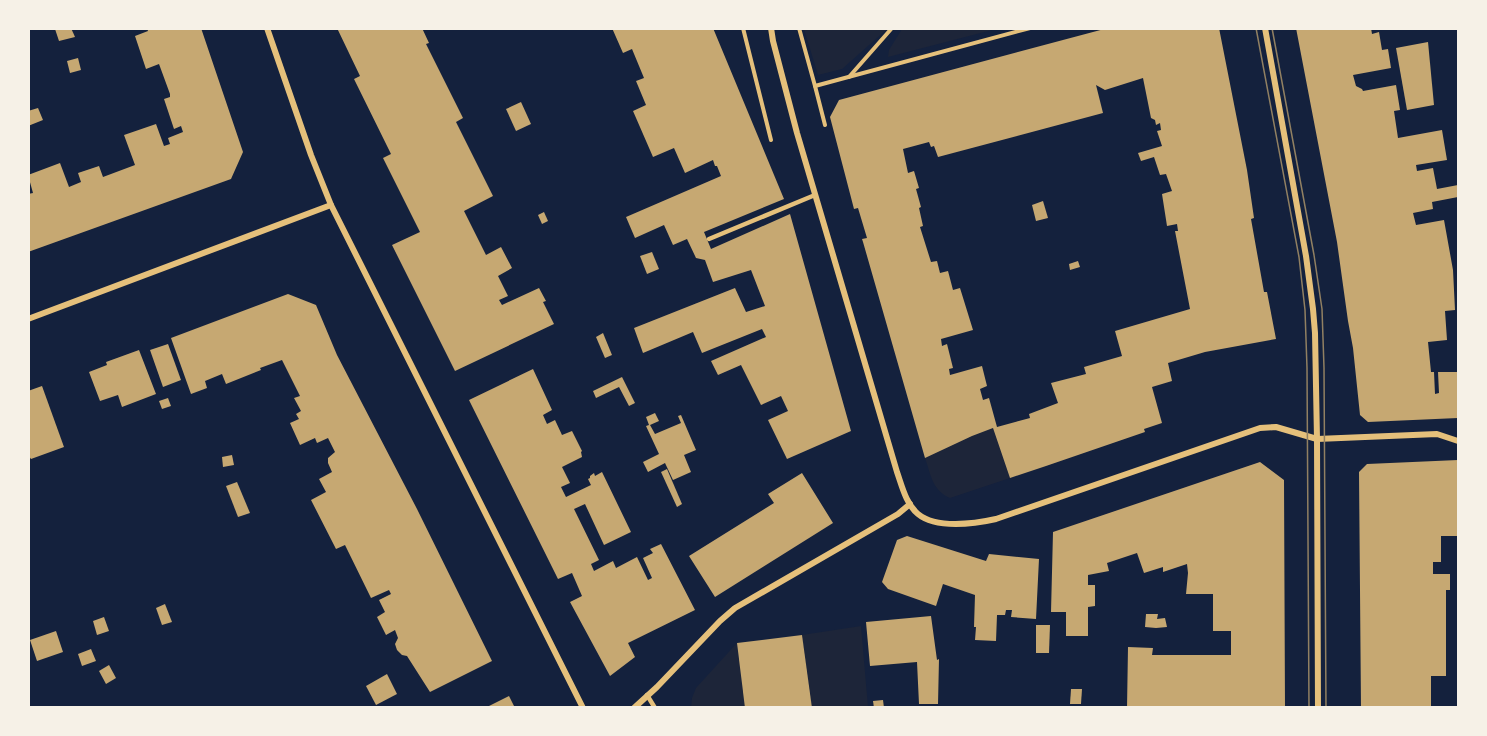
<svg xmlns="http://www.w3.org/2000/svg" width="1487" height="736" font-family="Quicksand,sans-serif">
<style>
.green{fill:#1d2539}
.building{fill:#c6a872;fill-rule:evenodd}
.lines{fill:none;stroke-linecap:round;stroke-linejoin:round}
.path{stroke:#e5c07b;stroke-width:4}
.service{stroke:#e5c07b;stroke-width:4.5}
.minor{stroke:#e5c07b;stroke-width:6}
.tram{stroke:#918062;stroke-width:1.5}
</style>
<rect width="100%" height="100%" fill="#14213d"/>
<g class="green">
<polygon points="804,29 804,28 887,29 842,69 818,75"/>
<polygon points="902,29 902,28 996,29 888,57 889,50"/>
<path d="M993 428 1010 478 950 498C932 490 931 475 925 458L972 436Z"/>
<polygon points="861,626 868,707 812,707 802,635"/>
<polygon points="737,643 745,707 691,708 692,698 696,688"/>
</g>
<g class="building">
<polygon points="58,28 71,28 75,37 59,41 55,29"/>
<polygon points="147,28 201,28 243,152 231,179 28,252 28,194 33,193 28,175 60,163 69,187 81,182 78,173 99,166 103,177 135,165 124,135 156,124 164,146 170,144 168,138 183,132 181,126 174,129 164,99 170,97 170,94 159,64 146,69 135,36 148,31"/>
<polygon points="337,28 422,28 429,43 426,44 463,118 456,122 493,196 464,211 486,255 501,247 512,268 498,276 508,296 499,300 502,305 539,288 546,301 543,302 554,324 455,371 392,245 420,232 383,158 391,154 354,79 360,76"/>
<polygon points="612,28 713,28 784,199 704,232 711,249 790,214 851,431 787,459 768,420 788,411 781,396 761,405 741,365 718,375 711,361 766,337 762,329 702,353 693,332 643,353 634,328 735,288 746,312 765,306 751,270 713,282 705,260 696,258 687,239 673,245 664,225 635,238 626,217 721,176 717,166 715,166 713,160 685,173 674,148 653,157 633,111 646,105 636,81 644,78 632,49 623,53"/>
<path d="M1108 28H1219L1247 170 1254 218 1251 219 1264 292H1267L1276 339 1205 352 1168 363 1172 381 1152 387 1162 423 1144 429 1145 432 1046 466 1010 478 993 428 972 436 925 458 863 242 862 239 867 238 858 208 854 209 830 117 839 100ZM1143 78 1151 118 1155 120 1156 125 1160 123 1161 130 1157 131 1162 146 1138 153 1141 161 1154 157 1160 175 1166 174 1172 191 1162 194 1167 226 1177 224 1178 231H1175L1190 309 1115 331 1122 356 1084 367 1086 374 1051 383 1058 403 1029 414 1030 418 997 427 989 398 983 400 980 389 987 386 982 366 950 375 949 369 953 368 947 344 942 346 941 339 973 330 960 288 953 290 948 271 940 273 937 261 931 262 920 227 923 226 919 208 921 207 916 189 919 188 914 171 908 173 903 149 929 142 931 147 934 146 938 157 1103 113 1096 85 1105 90Z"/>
<polygon points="1296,28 1371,28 1372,34 1379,32 1382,50 1388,49 1391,68 1353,75 1356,86 1362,89 1363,91 1396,85 1400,110 1394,111 1398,138 1442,130 1447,160 1416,165 1417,171 1433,168 1437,189 1458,185 1458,197 1432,202 1433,209 1413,213 1416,225 1444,220 1453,270 1455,310 1445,311 1447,340 1428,342 1431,372 1434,372 1435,394 1439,393 1438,372 1458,372 1458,418 1368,422 1360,415 1353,348 1348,321 1337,242"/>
<polygon points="1428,42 1434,105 1407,110 1396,48"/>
<polygon points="78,58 81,70 70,73 67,61"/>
<polygon points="521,102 531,124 516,131 506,109"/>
<polygon points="38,108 43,120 28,126 28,111"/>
<polygon points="1043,201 1048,218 1036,221 1032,205"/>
<polygon points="544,212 548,221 542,224 538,215"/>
<polygon points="652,252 659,269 647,274 640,256"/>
<polygon points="1078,261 1080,267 1070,270 1069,264"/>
<polygon points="288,294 316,305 337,355 417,509 492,661 430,692 407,656 402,655 397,650 395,644 398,638 395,630 386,635 377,617 385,612 379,600 391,594 389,590 371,598 345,545 336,549 311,500 326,492 319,479 332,472 328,463 328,458 335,452 328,438 317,443 315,438 300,445 290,423 299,419 296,414 301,411 294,398 300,396 282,360 260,368 261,370 226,384 222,374 205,381 207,388 191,394 171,338"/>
<polygon points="603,333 612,355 605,358 596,337"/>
<polygon points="168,344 181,380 163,387 150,350"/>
<polygon points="139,350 156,394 122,407 118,395 100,401 89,372 107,365 106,362"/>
<polygon points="533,369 552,410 543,415 547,424 555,420 562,435 572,431 582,451 581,452 582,457 562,467 570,483 561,487 566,497 591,485 588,479 590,478 590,476 594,473 595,476 602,472 631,532 604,545 585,504 574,509 599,560 591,564 594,571 613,561 616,568 637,557 648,580 652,578 643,558 653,553 650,549 661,544 695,610 628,643 635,657 610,676 570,602 582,596 572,573 558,579 469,400"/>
<polygon points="622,377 635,403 629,406 619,387 596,398 593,391"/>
<polygon points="42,386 64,447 31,459 28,455 28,391"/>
<polygon points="168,398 171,406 162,409 159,401"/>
<polygon points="655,413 659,421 650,425 655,434 681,423 678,416 681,415 696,450 684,455 691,472 673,480 665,463 648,472 643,462 659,454 646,426 649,425 646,417"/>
<polygon points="232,455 234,465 223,467 222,457"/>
<polygon points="1458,460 1458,536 1441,536 1441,562 1433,562 1433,574 1450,574 1450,590 1446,590 1446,676 1431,676 1431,708 1361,708 1359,472 1367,464"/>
<polygon points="1260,462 1284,480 1285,708 1127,708 1128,647 1153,648 1152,655 1231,655 1231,631 1213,631 1213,594 1186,594 1188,573 1187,564 1163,572 1163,567 1144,573 1137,553 1107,563 1109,571 1088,575 1088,585 1095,585 1095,606 1088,607 1088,636 1066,636 1066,612 1051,612 1053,532"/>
<polygon points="667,469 682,504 677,507 661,472"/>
<polygon points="802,473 833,523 715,597 689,556 774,503 768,494"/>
<polygon points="237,482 250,513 238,517 226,486"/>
<polygon points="907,536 986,561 989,554 1039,559 1036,619 1011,617 1012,610 1006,610 1005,615 997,615 996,641 975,640 976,627 974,627 975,595 943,584 936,606 888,589 882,582 897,540"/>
<polygon points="165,604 172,622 162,625 156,608"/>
<polygon points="1146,614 1158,614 1157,619 1165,618 1167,627 1156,628 1145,627"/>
<polygon points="931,616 937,660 939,659 938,704 919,704 917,662 870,666 866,622"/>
<polygon points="104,617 109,631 97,635 93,621"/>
<polygon points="1036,625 1050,625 1049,653 1036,653"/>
<polygon points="56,631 63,652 37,661 30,640"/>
<polygon points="802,635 812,708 745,708 737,643"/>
<polygon points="91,649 96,661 82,666 78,654"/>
<polygon points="109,665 116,678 106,684 99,671"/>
<polygon points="387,674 397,694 376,705 366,686"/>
<polygon points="1071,689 1082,689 1081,704 1070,704"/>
<polygon points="509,696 515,708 485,708"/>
<polygon points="883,700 884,708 874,708 873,701"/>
</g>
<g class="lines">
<g class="path">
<polyline points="743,28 771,140"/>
<polyline points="799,28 815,86"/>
<polyline points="849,77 892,28"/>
<polyline points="825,125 815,86 1030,28"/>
</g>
<g class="service">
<polyline points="709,239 815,195"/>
<polyline points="647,695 655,708"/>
</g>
<g class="minor">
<polyline points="267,28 311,155 331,205 583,708"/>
<path d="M771 28 773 41 797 133 897 472C902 486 906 504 918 514 936 529 974 524 996 519L1260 428 1276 427 1317 439 1437 434 1458 441"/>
<polyline points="1265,28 1306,256 1313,309 1315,333 1317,439 1318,708"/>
<polyline points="28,319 331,205"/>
<polyline points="634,708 657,687 720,621 735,608 898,514 910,504"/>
</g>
<g class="tram">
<polyline points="1256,28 1299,257 1305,310 1307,368 1309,708"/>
<polyline points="1272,28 1314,255 1322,309 1324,368 1326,708"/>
</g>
</g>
<rect width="1487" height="736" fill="none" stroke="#f6f1e7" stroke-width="60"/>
</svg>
